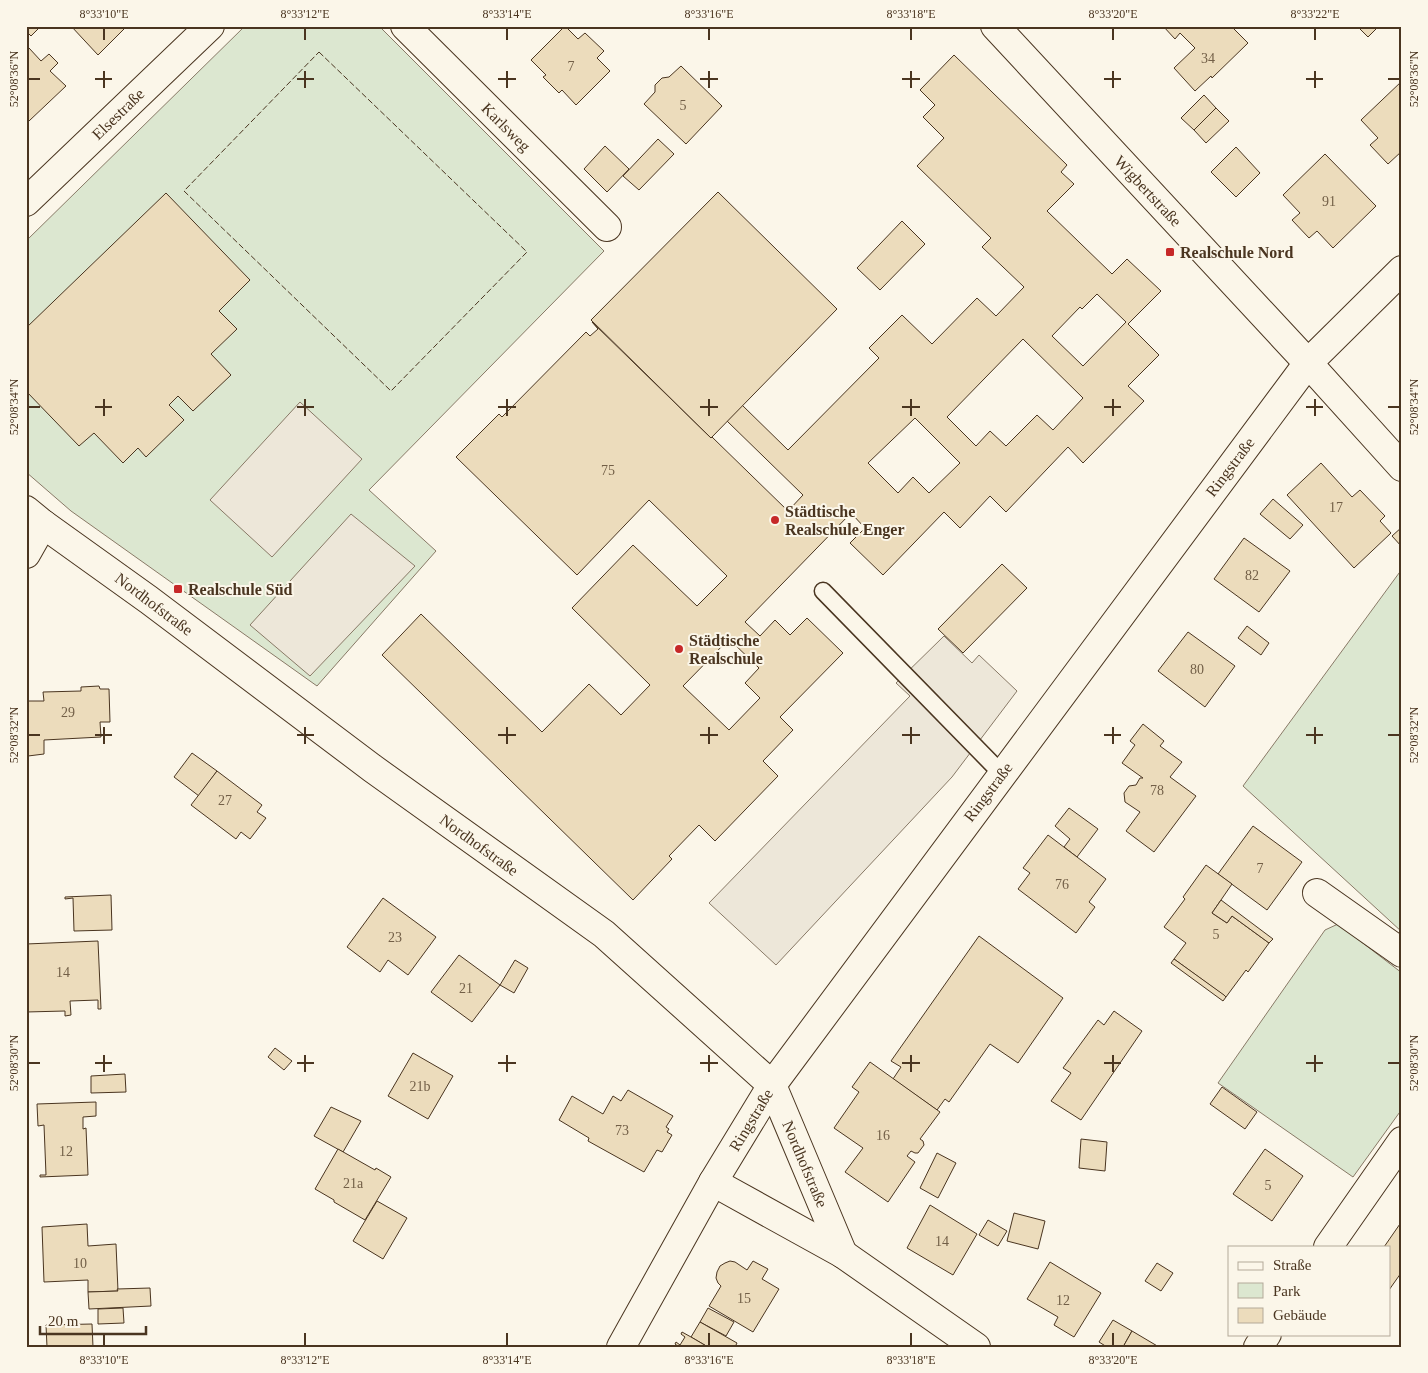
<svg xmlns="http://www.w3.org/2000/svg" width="1428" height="1373" font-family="Georgia,serif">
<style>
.green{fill:#dce7d0;stroke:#887966}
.parking{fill:#ede7d9;stroke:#887966}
.building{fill:#ecdcbc;stroke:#4a3520;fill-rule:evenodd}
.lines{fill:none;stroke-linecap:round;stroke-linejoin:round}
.lane-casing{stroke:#4a3520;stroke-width:19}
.street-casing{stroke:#4a3520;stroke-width:30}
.lane{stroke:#fbf6e9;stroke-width:16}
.street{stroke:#fbf6e9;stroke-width:28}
.fence{stroke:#4a3520;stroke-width:1;stroke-dasharray:6 2.5;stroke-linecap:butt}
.ticks{fill:none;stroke:#4a3520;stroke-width:2}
.poi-dot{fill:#c62828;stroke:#fbf6e9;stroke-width:2}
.labels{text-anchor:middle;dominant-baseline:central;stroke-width:4;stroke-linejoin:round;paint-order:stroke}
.number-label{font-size:14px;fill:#725f47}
.street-label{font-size:16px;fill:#4a3520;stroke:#fbf6e9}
.poi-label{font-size:16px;font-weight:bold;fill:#4a3520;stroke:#fbf6e9;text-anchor:start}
.neatline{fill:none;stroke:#4a3520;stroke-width:2}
.ticks-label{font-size:12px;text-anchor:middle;fill:#4a3520}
</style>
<rect width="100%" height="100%" fill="#fbf6e9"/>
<g class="green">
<polygon points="245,26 379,26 604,251 369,490 436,551 317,686 71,511 26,472 26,241"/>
<polygon points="1402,569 1402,932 1243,786"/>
<polygon points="1338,924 1402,973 1402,1109 1353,1177 1218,1083 1325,930"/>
</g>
<g class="parking">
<polygon points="300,402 362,459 272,557 210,500"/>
<polygon points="351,514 415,566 310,676 250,625"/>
<polygon points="944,636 972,663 979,655 1017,691 952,777 776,965 709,903 910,696 896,683"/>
</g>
<g class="building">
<polygon points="26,26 41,26 31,36 26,31"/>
<polygon points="71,26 127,26 98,55"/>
<polygon points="565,26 578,39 585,33 604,51 597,58 610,71 576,105 562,90 559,93 543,77 546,75 531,60"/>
<polygon points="1163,26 1231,26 1248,43 1212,78 1211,76 1195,91 1174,68 1195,48 1180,33 1175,39"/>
<polygon points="1357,26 1377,26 1378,27 1368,37"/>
<polygon points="26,47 28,49 29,48 41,61 49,54 58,63 50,71 66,86 29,121 26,118"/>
<path d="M954 55 1067 165 1061 172 1074 184 1047 211 1112 274 1127 259 1161 291 1128 324 1159 355 1128 386 1144 401 1083 463 1068 447 1006 512 990 496 960 528 944 512 883 575 850 543 865 528 851 513 745 622 760 636 775 620 790 635 807 618 843 653 780 717 793 730 763 761 778 776 715 841 699 825 669 856 672 859 633 900 382 655 421 614 542 732 589 684 621 715 650 685 572 608 633 545 697 606 727 576 649 500 577 575 456 457 499 414 502 417 586 332 590 336 598 329 592 322 711 438 712 437 788 511 803 495 727 421 742 405 788 450 879 358 869 348 902 315 932 344 977 298 996 316 1024 287 982 247 991 238 917 166 944 138 923 117 935 105 920 90ZM1097 294 1126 322 1083 366 1052 336 1080 307 1082 309ZM1023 339 1083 398 1053 430 1037 415 1006 446 990 431 976 446 947 417ZM915 418 960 463 929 493 913 477 898 493 868 463ZM729 639 759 668 745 683 760 698 729 730 683 686Z"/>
<polygon points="681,66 722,106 686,144 644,104 655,92 655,85 662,78 669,77"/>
<polygon points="1402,81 1402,151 1388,164 1370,145 1378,138 1361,120"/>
<polygon points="1204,95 1216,108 1194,130 1181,118"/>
<polygon points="1216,108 1229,121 1206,143 1194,130"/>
<polygon points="658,139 674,154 639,190 623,176"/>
<polygon points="605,146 629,169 607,192 584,169"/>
<polygon points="1236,147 1260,173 1236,197 1211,172"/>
<polygon points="1325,154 1376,206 1333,248 1317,231 1309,238 1292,220 1300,213 1283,195"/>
<polygon points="718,192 837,309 711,438 591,320"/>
<polygon points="166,193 250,280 219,311 237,329 211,354 231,375 193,411 178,396 169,405 184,420 146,457 138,448 123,463 94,433 79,446 26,391 26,328"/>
<polygon points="902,221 925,244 880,290 857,268"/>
<polygon points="1321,463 1352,497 1360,490 1385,516 1380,521 1391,533 1354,568 1287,495"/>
<polygon points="1273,499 1303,525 1290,539 1260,514"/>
<polygon points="1402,527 1402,547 1392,536"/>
<polygon points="1244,538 1290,571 1259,612 1214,579"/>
<polygon points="1002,564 1027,588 963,653 938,629"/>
<polygon points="1247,626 1269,643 1261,655 1238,638"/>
<polygon points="1188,632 1235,666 1205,707 1158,671"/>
<polygon points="99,686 100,689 109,689 110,722 100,722 101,737 44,740 44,754 28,756 26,741 26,699 26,701 44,701 43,692 81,691 81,687"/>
<polygon points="1143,724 1164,741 1160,746 1182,762 1170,777 1196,796 1154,852 1126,831 1140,812 1125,802 1124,793 1129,786 1136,785 1140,778 1143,778 1122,763 1135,745 1130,741"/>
<polygon points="192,753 217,771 199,796 174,777"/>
<polygon points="217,771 262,805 257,812 266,818 250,839 241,832 236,839 191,805"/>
<polygon points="1069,808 1098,829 1077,857 1064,847 1070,839 1055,826"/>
<polygon points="1253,826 1302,862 1267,910 1218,874"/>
<polygon points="1048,835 1106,879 1089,902 1095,907 1076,933 1018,889 1030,873 1023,868"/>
<polygon points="1206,865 1232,884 1212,913 1227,923 1232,916 1269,943 1248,972 1246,970 1226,997 1174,959 1186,943 1164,927 1185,899 1183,897"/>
<polygon points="111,895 112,930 74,931 73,898 65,899 65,897"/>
<polygon points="383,898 436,937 408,975 388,960 380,972 347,947"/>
<polygon points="1221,900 1273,939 1269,943 1232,916 1227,923 1212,913"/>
<polygon points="979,936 1063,998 1018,1063 990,1044 949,1102 945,1099 937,1110 893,1079 901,1067 891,1061"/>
<polygon points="98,941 101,1009 98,1009 98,1000 70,1001 71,1015 65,1016 65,1011 26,1012 26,944"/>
<polygon points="459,955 500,985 472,1022 431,992"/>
<polygon points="1174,959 1224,995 1226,997 1223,1001 1171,963"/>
<polygon points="515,960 528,968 514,993 500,985"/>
<polygon points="1114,1011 1142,1031 1081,1120 1051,1101 1071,1073 1063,1068 1098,1020 1104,1025"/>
<polygon points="275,1048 292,1061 284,1070 268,1057"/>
<polygon points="413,1053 453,1076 428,1119 388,1096"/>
<polygon points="870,1062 940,1112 920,1139 923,1141 924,1145 918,1153 915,1153 911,1151 907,1156 915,1162 888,1202 845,1172 863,1148 834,1128 859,1092 852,1087"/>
<polygon points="125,1074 126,1092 91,1093 91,1076"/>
<polygon points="1222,1087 1257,1112 1245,1129 1210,1104"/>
<polygon points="628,1090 673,1116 666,1127 669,1129 667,1132 672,1135 662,1152 657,1150 644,1172 588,1141 589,1138 559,1120 572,1096 603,1114 613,1096 621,1101"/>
<polygon points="96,1102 96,1116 83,1117 83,1129 86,1128 88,1175 40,1177 40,1175 46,1175 44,1125 38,1126 37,1104"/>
<polygon points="331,1107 361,1121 343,1152 314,1136"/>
<polygon points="1081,1139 1107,1142 1105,1171 1079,1168"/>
<polygon points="338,1149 375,1170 376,1168 391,1177 365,1220 334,1202 334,1200 315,1189"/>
<polygon points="1265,1149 1303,1176 1272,1221 1233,1194"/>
<polygon points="937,1153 956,1163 938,1198 920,1188"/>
<polygon points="377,1201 407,1218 383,1259 353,1241"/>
<polygon points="930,1205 977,1234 953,1275 907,1248"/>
<polygon points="1014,1213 1045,1221 1038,1249 1007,1241"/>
<polygon points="988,1220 1007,1231 998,1246 979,1235"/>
<polygon points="1402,1221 1402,1274 1401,1273 1389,1290 1389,1247 1384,1247"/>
<polygon points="87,1224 88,1246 116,1244 118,1291 88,1292 88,1280 44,1282 42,1227"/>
<polygon points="730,1261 735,1262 747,1270 753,1261 768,1269 762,1279 779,1289 753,1332 709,1306 721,1286 718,1283 716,1278 717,1272 720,1266 725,1263"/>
<polygon points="1050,1262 1101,1293 1074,1337 1054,1325 1058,1317 1027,1299"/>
<polygon points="1157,1263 1173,1273 1161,1291 1145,1281"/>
<polygon points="150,1288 151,1306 89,1309 88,1292 118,1291 117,1289"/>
<polygon points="123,1308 124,1323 98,1324 98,1309"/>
<polygon points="708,1308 734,1322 726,1336 700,1322"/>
<polygon points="1113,1320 1132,1331 1123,1347 1107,1347 1099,1342"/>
<polygon points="700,1322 737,1343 735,1347 708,1347 691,1337"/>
<polygon points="92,1324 93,1347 47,1347 46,1325"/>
<polygon points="1132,1331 1159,1347 1123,1347"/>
<polygon points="682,1332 691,1337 708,1347 679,1347 675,1344 676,1342 680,1345 685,1337 681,1334"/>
</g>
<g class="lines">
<defs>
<polyline id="lane" points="823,591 1002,774"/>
<g id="street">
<polyline points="405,26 607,227"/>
<polyline points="995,26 1308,363 1402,467"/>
<polyline points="26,202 210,26"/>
<polyline points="26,510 43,524 149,600 372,768 604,934 772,1085 843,1254"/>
<polyline points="26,554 43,524"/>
<polyline points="1317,893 1402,953"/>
<polyline points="713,1182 843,1254 976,1347"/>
<polyline points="1328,1247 1402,1141"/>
<polyline points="621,1347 713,1182 772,1085 1308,363 1402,270"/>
<polyline points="1258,1347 1267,1334"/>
</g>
</defs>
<use href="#lane" class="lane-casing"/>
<use href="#street" class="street-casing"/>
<use href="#lane" class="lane"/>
<use href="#street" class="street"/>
<polygon class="fence" points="319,52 527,252 391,391 184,191"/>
</g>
<path class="ticks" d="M104 28V40M305 28V40M507 28V40M709 28V40M911 28V40M1113 28V40M1315 28V40M104 71V88M305 71V88M507 71V88M709 71V88M911 71V88M1113 71V88M1315 71V88M28 79H40M95 79H112M297 79H314M498 79H516M700 79H718M902 79H920M1104 79H1121M1306 79H1323M1388 79H1400M104 399V416M305 399V416M507 399V416M709 399V416M911 399V416M1113 399V416M1315 399V416M28 407H40M95 407H112M297 407H314M498 407H516M700 407H718M902 407H920M1104 407H1121M1306 407H1323M1388 407H1400M104 727V744M305 727V744M507 727V744M709 727V744M911 727V744M1113 727V744M1315 727V744M28 735H40M95 735H112M297 735H314M498 735H516M700 735H718M902 735H920M1104 735H1121M1306 735H1323M1388 735H1400M104 1055V1072M305 1055V1072M507 1055V1072M709 1055V1072M911 1055V1072M1113 1055V1072M1315 1055V1072M28 1063H40M95 1063H112M297 1063H314M498 1063H516M700 1063H718M902 1063H920M1104 1063H1121M1306 1063H1323M1388 1063H1400M104 1333V1346M305 1333V1346M507 1333V1346M709 1333V1346M911 1333V1346M1113 1333V1346"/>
<g class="poi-dot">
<rect x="1165" y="247" width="10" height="10" rx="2.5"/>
<circle cx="775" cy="520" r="5"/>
<rect x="173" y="584" width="10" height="10" rx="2.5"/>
<circle cx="679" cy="649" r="5"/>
</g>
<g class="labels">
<g class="number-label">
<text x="1208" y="58">34</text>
<text x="571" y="66">7</text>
<text x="683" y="105">5</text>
<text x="1329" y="201">91</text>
<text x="608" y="470">75</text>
<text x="1336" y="507">17</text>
<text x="1252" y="575">82</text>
<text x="1197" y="669">80</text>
<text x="68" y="712">29</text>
<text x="1157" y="790">78</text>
<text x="225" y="800">27</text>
<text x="1260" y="868">7</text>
<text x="1062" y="884">76</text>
<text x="1216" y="934">5</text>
<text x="395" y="937">23</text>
<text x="63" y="972">14</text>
<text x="466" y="988">21</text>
<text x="420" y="1086">21b</text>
<text x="622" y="1130">73</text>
<text x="883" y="1135">16</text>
<text x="66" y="1151">12</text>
<text x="353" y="1183">21a</text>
<text x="1268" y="1185">5</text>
<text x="942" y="1241">14</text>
<text x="80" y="1263">10</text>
<text x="744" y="1298">15</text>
<text x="1063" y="1300">12</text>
</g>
<g class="street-label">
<text transform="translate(118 114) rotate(-44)">Elsestraße</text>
<text transform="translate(506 127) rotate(45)">Karlsweg</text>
<text transform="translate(1148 191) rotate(47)">Wigbertstraße</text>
<text transform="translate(1230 467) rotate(-53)">Ringstraße</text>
<text transform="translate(154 604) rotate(37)">Nordhofstraße</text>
<text transform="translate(988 792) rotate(-53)">Ringstraße</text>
<text transform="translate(479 845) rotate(36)">Nordhofstraße</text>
<text transform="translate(751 1120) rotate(-59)">Ringstraße</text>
<text transform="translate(805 1164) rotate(67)">Nordhofstraße</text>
</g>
<g class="poi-label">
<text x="1180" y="252">Realschule Nord</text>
<text x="785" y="511">Städtische<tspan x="785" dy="18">Realschule Enger</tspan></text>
<text x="188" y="589">Realschule Süd</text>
<text x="689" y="640">Städtische<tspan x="689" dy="18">Realschule</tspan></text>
</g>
</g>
<rect width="1428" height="1373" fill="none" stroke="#fbf6e9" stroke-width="55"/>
<rect x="1228" y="1246" width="162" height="90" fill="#fbf6e9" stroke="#b4a999"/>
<rect x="1238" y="1262" width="25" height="8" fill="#fbf6e9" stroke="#b4a999"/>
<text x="1273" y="1270" font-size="15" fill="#4a3520">Straße</text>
<rect x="1238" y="1283" width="25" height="15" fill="#dce7d0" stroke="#b4a999"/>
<text x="1273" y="1296" font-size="15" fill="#4a3520">Park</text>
<rect x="1238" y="1308" width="25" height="15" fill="#ecdcbc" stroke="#b4a999"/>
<text x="1273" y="1320" font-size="15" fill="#4a3520">Gebäude</text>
<path d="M40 1326v8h106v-8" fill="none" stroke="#4a3520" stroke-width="2.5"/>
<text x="48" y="1326" font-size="15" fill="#4a3520" stroke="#fbf6e9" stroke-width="4" paint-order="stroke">20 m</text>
<rect x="28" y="28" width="1372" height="1318" class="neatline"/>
<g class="ticks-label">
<text x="104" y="18">8°33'10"E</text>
<text x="305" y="18">8°33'12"E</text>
<text x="507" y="18">8°33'14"E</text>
<text x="709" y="18">8°33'16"E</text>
<text x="911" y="18">8°33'18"E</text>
<text x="1113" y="18">8°33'20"E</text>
<text x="1315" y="18">8°33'22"E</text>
<text transform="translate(14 79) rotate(-90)" y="4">52°08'36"N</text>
<text transform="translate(1414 79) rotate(-90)" y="4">52°08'36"N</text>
<text transform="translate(14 407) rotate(-90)" y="4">52°08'34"N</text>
<text transform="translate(1414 407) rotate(-90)" y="4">52°08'34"N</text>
<text transform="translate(14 735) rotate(-90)" y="4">52°08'32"N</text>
<text transform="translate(1414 735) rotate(-90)" y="4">52°08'32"N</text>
<text transform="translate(14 1063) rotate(-90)" y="4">52°08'30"N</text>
<text transform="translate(1414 1063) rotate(-90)" y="4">52°08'30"N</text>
<text x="104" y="1364">8°33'10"E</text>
<text x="305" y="1364">8°33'12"E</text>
<text x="507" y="1364">8°33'14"E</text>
<text x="709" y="1364">8°33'16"E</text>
<text x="911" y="1364">8°33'18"E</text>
<text x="1113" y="1364">8°33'20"E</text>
</g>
</svg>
